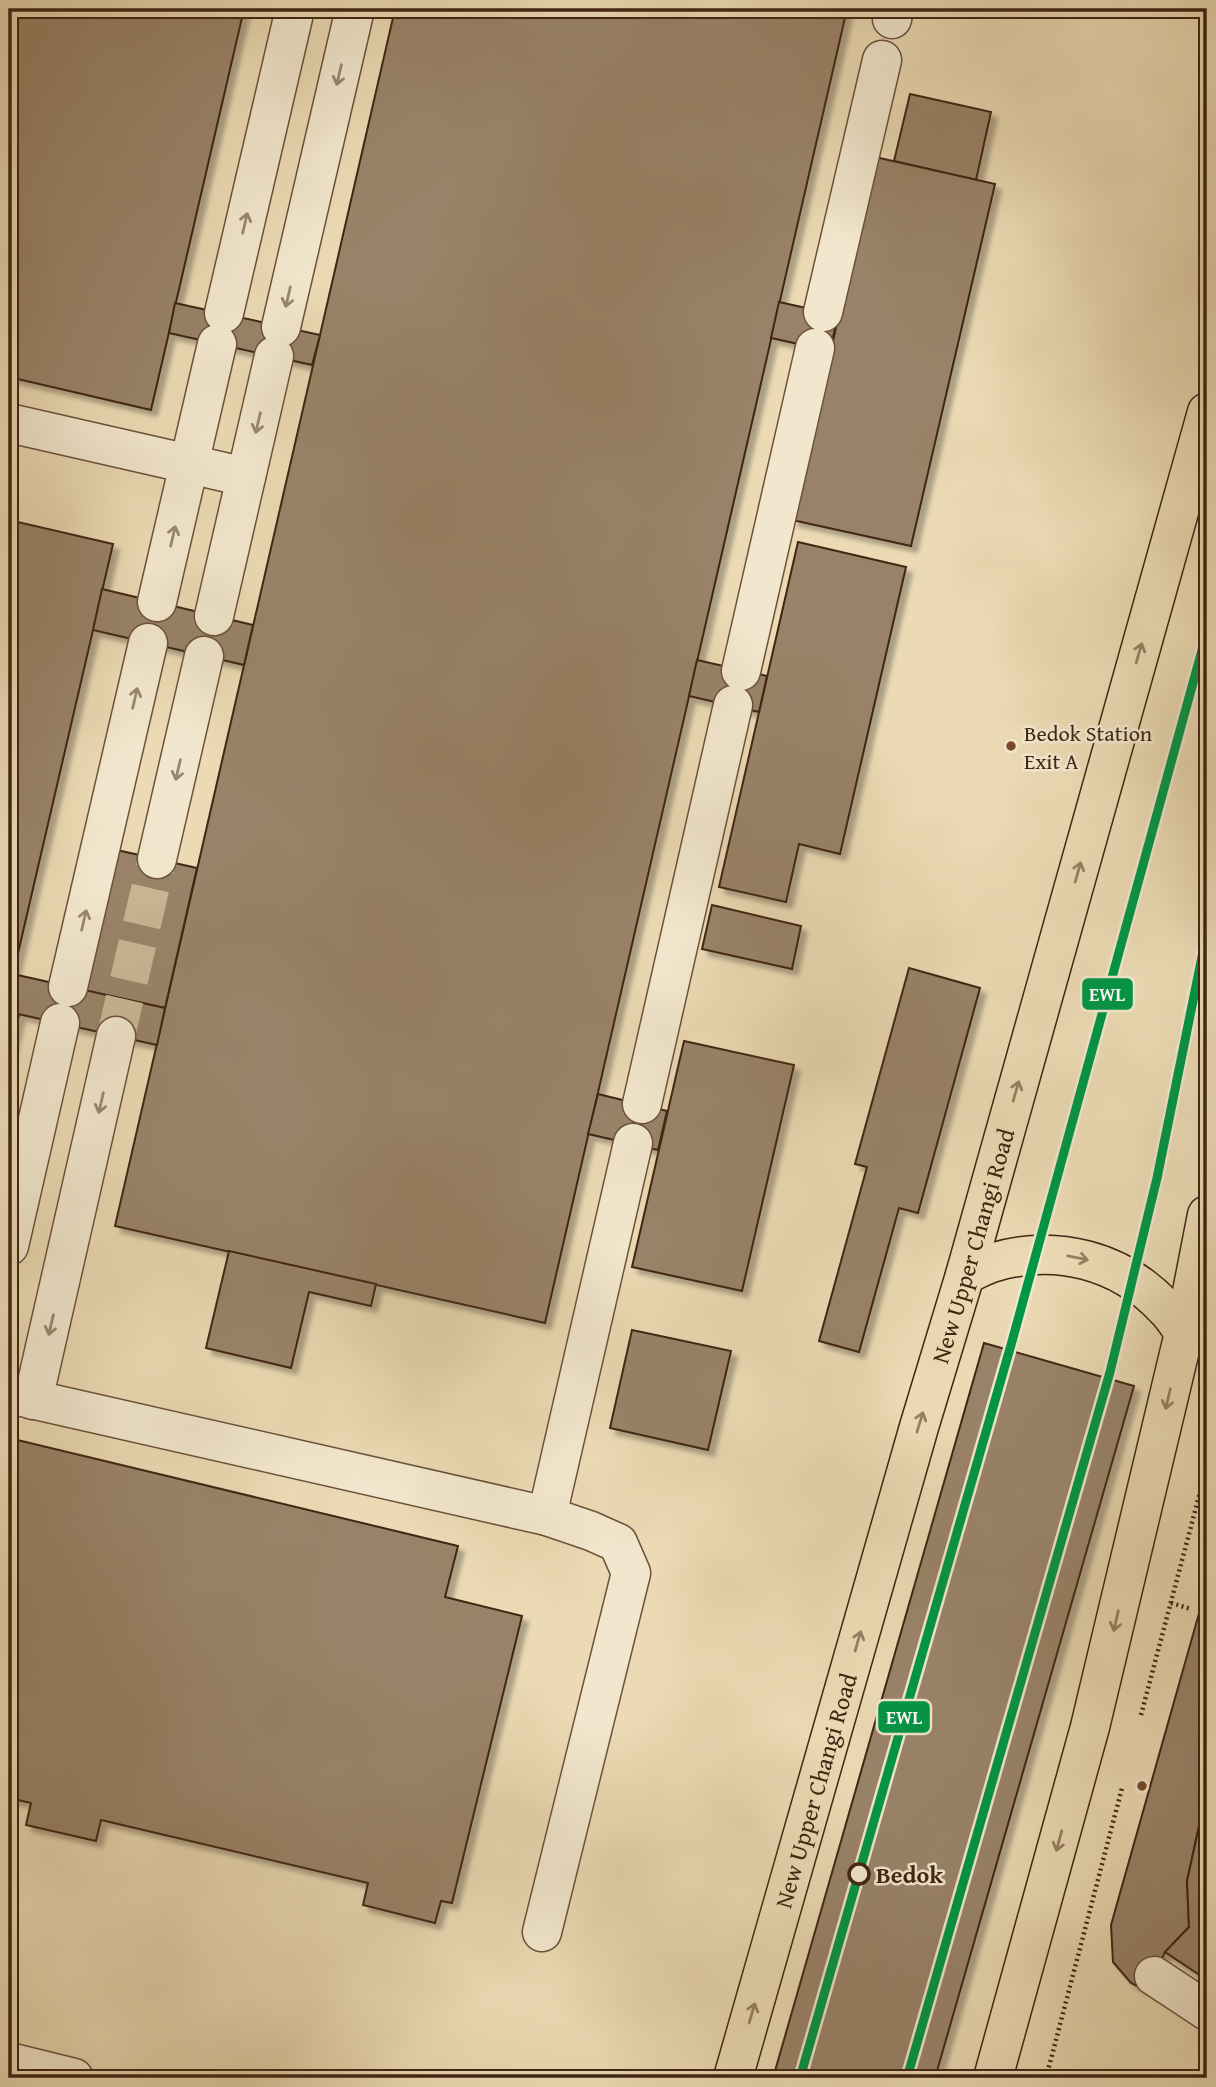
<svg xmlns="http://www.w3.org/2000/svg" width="1216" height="2087" font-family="'Gentium Book Plus',serif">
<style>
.building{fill:#998367;stroke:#402513;stroke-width:2;filter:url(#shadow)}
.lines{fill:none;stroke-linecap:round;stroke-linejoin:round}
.minor-tunnel{stroke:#c9b694;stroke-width:38;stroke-dasharray:38 19;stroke-linecap:butt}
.minor-casing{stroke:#6b523b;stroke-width:41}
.major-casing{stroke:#402513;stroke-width:41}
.path{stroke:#402513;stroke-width:4.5;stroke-dasharray:2 3.5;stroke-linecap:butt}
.minor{stroke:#f2e7ce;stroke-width:38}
.major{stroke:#ebdab4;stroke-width:38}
.metro-1-casing{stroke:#f2e7ce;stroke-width:14}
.metro-1{stroke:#009645;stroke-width:9}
.oneway{stroke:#998670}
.oneway2{stroke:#968064}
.bus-dot{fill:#7a4b2a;stroke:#f2e7ce;stroke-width:2.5}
.stop-dot{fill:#f2e7ce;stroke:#402513;stroke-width:3.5}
.labels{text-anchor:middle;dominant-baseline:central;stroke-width:5;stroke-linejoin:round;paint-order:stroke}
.bus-label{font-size:22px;fill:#402513;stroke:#f2e7ce;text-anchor:start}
.street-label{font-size:24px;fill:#402513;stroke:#f2e7ce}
.stop-label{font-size:24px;font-weight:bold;fill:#402513;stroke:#f2e7ce;text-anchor:start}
.line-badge{stroke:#f2e7ce;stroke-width:2.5}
.badge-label{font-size:19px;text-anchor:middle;font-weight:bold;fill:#fff}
</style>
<defs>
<filter id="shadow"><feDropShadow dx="6" dy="6" stdDeviation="2" flood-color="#0004"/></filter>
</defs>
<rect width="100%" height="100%" fill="#ebdab4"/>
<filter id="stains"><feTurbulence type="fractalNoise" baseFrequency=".00286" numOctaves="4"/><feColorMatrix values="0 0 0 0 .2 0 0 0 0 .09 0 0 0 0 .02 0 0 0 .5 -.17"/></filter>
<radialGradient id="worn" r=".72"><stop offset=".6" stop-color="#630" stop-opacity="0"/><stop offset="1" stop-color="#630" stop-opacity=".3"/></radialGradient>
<g class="building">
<polygon points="9,9 244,9 151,410 9,377"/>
<polygon points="395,9 847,9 545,1323 115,1226"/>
<polygon points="910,94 991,112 976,180 894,161"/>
<polygon points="875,157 995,184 911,546 792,520"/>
<polygon points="779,302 838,315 830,351 771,338"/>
<polygon points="175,303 320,335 312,365 169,333"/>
<polygon points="9,520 113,544 9,992"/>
<polygon points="798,542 906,567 840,854 799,844 786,902 719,887"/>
<polygon points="102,589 253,625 244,665 93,630"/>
<polygon points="697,660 767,676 759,712 689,696"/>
<polygon points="117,850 197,868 165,1008 86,991"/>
<polygon points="712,905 801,926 792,969 702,949"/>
<polygon points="909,968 980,988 918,1213 899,1208 859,1352 819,1341 867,1167 855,1164"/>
<polygon points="13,974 165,1008 157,1045 9,1012 9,992"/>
<polygon points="9,1012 19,1015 9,1057"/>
<polygon points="684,1041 794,1065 742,1291 632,1267"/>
<polygon points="598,1094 667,1111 658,1150 588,1134"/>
<polygon points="229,1251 376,1284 371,1306 309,1292 291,1368 206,1348"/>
<polygon points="632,1330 731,1351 708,1450 610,1428"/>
<polygon points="984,1343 1134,1386 935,2078 773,2078"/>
<polygon points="9,1438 458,1546 445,1597 522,1616 452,1903 441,1901 435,1923 363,1905 368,1883 101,1820 96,1841 26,1825 31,1803 9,1798"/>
<polygon points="1207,1585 1207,1801 1201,1817 1187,1881 1189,1927 1165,1952 1154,1976 1153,1994 1131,1983 1113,1962 1111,1925"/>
<polygon points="1207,1801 1207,1980 1165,1952 1189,1927 1187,1881 1201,1817"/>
</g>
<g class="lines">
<polyline class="minor-tunnel" points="116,1036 157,859"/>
<defs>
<g id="minor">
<polyline points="892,19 894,9"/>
<polyline points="823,312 882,60"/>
<polyline points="224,313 295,9"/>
<polyline points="281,327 355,9"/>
<polyline points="9,423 246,477"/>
<polyline points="157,602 217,344"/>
<polyline points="214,616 274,356"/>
<polyline points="741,671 815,348"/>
<polyline points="157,859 204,656"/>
<polyline points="68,987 148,643"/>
<polyline points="642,1104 733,705"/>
<polyline points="9,1246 60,1023"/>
<polyline points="9,1394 547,1516 591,1531 618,1543 631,1573 542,1932"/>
<polyline points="33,1400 116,1036"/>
<polyline points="547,1516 633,1143"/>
<polyline points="1154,1976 1207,2011"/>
<polyline points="9,2062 74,2078"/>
</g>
<g id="major">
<path d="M965 1275C974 1271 984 1265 995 1262 1056 1244 1120 1260 1164 1307 1172 1314 1178 1324 1184 1333"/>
<path id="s1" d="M733 2078 919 1427 965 1275 1207 412"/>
<polyline points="993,2078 1090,1727 1184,1333 1207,1215"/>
</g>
</defs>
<use href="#minor" class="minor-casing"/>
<use href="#major" class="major-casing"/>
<g class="path">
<polyline points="1171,1603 1191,1609"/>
<polyline points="1141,1715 1207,1466"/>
<polyline points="1046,2078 1122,1788"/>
</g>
<use href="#minor" class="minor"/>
<use href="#major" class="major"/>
<defs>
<g id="metro-1">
<polyline points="800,2078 1011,1345 1207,632"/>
<polyline points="907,2078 1110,1372 1157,1178 1207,932"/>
</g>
</defs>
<use href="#metro-1" class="metro-1-casing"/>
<use href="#metro-1" class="metro-1"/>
</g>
<defs><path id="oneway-shaft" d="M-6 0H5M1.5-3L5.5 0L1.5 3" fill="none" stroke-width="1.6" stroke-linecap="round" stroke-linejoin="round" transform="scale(1.75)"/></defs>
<g class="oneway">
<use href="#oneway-shaft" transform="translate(339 75) rotate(103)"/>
<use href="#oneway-shaft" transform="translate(245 223) rotate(-77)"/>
<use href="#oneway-shaft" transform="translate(288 297) rotate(103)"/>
<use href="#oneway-shaft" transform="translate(258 423) rotate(103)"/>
<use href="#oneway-shaft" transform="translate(173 536) rotate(-77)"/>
<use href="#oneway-shaft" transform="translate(135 698) rotate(-77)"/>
<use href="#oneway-shaft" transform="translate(178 770) rotate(103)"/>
<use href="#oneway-shaft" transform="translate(84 920) rotate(-77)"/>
<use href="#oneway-shaft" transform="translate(101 1103) rotate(103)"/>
<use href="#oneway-shaft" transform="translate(51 1325) rotate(103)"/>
</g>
<g class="oneway2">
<use href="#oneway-shaft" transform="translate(1139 653) rotate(-74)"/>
<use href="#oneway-shaft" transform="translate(1078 872) rotate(-74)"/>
<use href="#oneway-shaft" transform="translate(1016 1091) rotate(-74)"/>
<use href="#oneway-shaft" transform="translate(1078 1258) rotate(11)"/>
<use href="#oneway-shaft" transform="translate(1168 1399) rotate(103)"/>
<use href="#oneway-shaft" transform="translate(920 1422) rotate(-73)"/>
<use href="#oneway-shaft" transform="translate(1116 1621) rotate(103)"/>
<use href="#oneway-shaft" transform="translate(858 1641) rotate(-74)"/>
<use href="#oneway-shaft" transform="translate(1059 1841) rotate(105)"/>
<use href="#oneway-shaft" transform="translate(752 2013) rotate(-74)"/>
</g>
<g class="bus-dot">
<circle cx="1011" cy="746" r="6"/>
<circle cx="1142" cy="1786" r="6"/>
</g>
<circle class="stop-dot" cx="859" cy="1874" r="10"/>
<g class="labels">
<g class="bus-label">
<text x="1024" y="733">Bedok Station<tspan x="1024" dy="28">Exit A</tspan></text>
</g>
<g class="street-label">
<text stroke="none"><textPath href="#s1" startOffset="866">New Upper Changi Road</textPath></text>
<text stroke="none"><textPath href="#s1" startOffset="299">New Upper Changi Road</textPath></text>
</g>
<g class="stop-label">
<text x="876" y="1874">Bedok</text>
</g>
</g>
<g class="line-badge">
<rect x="1081" y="977" width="53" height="34" rx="7" fill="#009645"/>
<rect x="877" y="1700" width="54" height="34" rx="7" fill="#009645"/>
</g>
<g class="badge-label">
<text x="1107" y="1001">EWL</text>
<text x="904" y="1724">EWL</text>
</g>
<rect width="1216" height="2087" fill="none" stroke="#ebdab4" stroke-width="35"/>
<rect x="10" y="10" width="1195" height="2066" fill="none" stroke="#402513" stroke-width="3.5"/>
<rect x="18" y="18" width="1181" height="2052" fill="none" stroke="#402513" stroke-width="2"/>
<rect width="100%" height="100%" filter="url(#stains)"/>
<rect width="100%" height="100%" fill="url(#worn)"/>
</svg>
